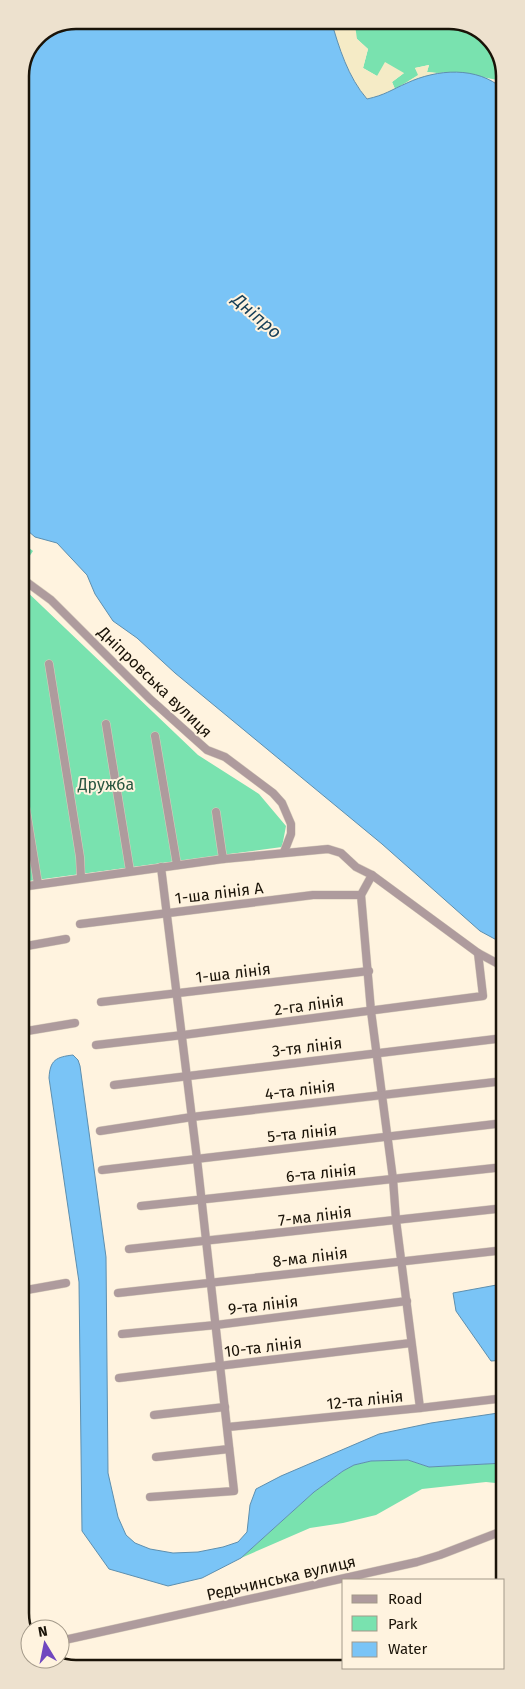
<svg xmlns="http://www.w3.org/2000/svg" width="525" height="1689" font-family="'Fira Sans',sans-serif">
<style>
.green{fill:#79e2af}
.sand{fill:#f5ebc6}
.water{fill:#7ac4f6;stroke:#5d8faf}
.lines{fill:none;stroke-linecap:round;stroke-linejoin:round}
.minor-casing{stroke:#dacfbd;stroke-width:9}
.minor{stroke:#ae9b9d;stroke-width:8}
.labels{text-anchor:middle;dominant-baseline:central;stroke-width:4;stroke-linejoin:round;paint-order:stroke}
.street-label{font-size:16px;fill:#1a1308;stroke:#fff3df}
.park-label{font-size:16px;fill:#27553f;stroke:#fff3df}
.water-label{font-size:18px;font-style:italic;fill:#153e57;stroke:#fff3df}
.rim{fill:none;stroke:#1a1308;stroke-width:2.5}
</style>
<rect width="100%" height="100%" fill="#fff3df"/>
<g class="green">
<polygon points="342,20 453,20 486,34 503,61 502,81 458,72 437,73 427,72 429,65 415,68 419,75 395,89 392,82 404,73 377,76 363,68 368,49 357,39"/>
<polygon points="21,542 33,551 21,569"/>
<polygon points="21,586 198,755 259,794 286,826 282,847 21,882"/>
<polygon points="408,1460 429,1467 505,1463 505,1484 486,1482 422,1489 376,1515 343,1523 310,1528 241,1558 314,1492 343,1471 354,1465 371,1461"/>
</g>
<g class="sand">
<path d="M331 20H342V22L355 25 357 39 368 49 363 68 377 76 385 62 404 73 392 82 395 89 383 96 367 99C348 76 339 48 331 20Z"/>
<polygon points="429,65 427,72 437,73 407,82 418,75 415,68"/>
</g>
<g class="water">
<path d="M76 20H331C339 48 348 77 367 99 385 95 391 90 407 83 437 69 477 66 503 89L504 944 480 931 382 844 175 673 137 638 113 621 95 594 87 575 57 543 35 537 21 525 20 72 36 36Z"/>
<path d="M73 1055 78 1060 80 1066 106 1257 108 1473 118 1517 126 1535 135 1543 150 1549 173 1553 198 1552 223 1547 238 1542 247 1532 250 1505 256 1489 281 1476 379 1434 431 1423 505 1412V1463L429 1467 408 1460 371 1461 354 1465 343 1471 314 1492 241 1558 202 1578 168 1586 109 1569 82 1531 79 1282 49 1078C50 1060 56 1057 73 1055Z"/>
<polygon points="502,1284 505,1289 505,1360 491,1361 456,1311 453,1293"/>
</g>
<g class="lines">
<defs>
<g id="minor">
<polyline points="21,578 51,600 150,699 207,750 225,757 273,793 282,803 291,824 291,834 284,852"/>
<polyline points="49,664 80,857 81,878"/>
<polyline points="106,724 130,871"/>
<polyline points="155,736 177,865"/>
<polyline points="21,779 38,884"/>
<polyline points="216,812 223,859"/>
<polyline points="372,875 361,895 371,1011 393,1179 396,1220 420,1408"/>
<polyline points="21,887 223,859 328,849 341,853 356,867 372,875 478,953 504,967"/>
<polyline points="80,924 313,895 361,895"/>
<polyline points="21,947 66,939"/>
<polyline points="101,1002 369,971"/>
<polyline points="21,1032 75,1023"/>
<polyline points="96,1045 183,1035 483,996 478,953"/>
<polyline points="114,1085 504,1038"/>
<polyline points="100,1131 192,1117 504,1081"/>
<polyline points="102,1170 504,1123"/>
<polyline points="141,1206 504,1167"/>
<polyline points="129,1249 505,1208"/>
<polyline points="21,1291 66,1283"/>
<polyline points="118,1293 505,1250"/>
<polyline points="122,1334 216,1325 407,1301"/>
<polyline points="119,1378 411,1343"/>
<polyline points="154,1415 225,1407"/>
<polyline points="228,1427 420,1408 505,1398"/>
<polyline points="156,1457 229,1449"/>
<polyline points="150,1497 234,1491 197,1159 161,867"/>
<polyline points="504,1595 505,1594"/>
<polyline points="60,1641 417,1562 440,1555 505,1530"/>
</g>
</defs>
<use href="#minor" class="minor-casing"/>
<use href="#minor" class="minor"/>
</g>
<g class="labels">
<g class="street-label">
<text transform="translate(155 682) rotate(44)">Дніпровська вулиця</text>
<text transform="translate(219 893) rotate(-7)">1-ша лінія А</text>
<text transform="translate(233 973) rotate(-7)">1-ша лінія</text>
<text transform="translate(309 1005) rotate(-8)">2-га лінія</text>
<text transform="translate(307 1047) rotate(-7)">3-тя лінія</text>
<text transform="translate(300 1090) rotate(-7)">4-та лінія</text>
<text transform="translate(302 1133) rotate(-6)">5-та лінія</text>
<text transform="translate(321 1173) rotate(-6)">6-та лінія</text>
<text transform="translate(315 1216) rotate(-7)">7-ма лінія</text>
<text transform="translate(310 1257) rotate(-7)">8-ма лінія</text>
<text transform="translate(263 1305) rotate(-7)">9-та лінія</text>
<text transform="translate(263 1347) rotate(-7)">10-та лінія</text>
<text transform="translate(365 1400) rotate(-6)">12-та лінія</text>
<text transform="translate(281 1578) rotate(-13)">Редьчинська вулиця</text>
</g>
<g class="park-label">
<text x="106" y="784">Дружба</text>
</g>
<g class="water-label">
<text transform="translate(257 316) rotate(41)">Дніпро</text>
</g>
</g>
<path d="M0 0H525V1689H0ZM76 29H449A47 47 0 0 1 496 76V1613A47 47 0 0 1 449 1660H76A47 47 0 0 1 29 1613V76A47 47 0 0 1 76 29Z" fill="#ede1ce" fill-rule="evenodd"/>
<path class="rim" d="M76 29H449A47 47 0 0 1 496 76V1613A47 47 0 0 1 449 1660H76A47 47 0 0 1 29 1613V76A47 47 0 0 1 76 29Z"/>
<rect x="342" y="1579" width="162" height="90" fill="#fff3df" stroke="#a39989"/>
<rect x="352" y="1595" width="25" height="8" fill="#ae9b9d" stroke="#a39989"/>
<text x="388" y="1604" font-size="15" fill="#1a1308">Road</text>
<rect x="352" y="1616" width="25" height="15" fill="#79e2af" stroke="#a39989"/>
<text x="388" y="1629" font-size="15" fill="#1a1308">Park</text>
<rect x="352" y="1642" width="25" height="15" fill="#7ac4f6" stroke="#a39989"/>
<text x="388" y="1654" font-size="15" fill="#1a1308">Water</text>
<g transform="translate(45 1644) rotate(350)"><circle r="24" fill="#fff3df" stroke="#a39989"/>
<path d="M0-4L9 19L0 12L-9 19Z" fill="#7047bf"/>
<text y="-8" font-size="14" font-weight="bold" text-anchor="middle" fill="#1a1308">N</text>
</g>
</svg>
